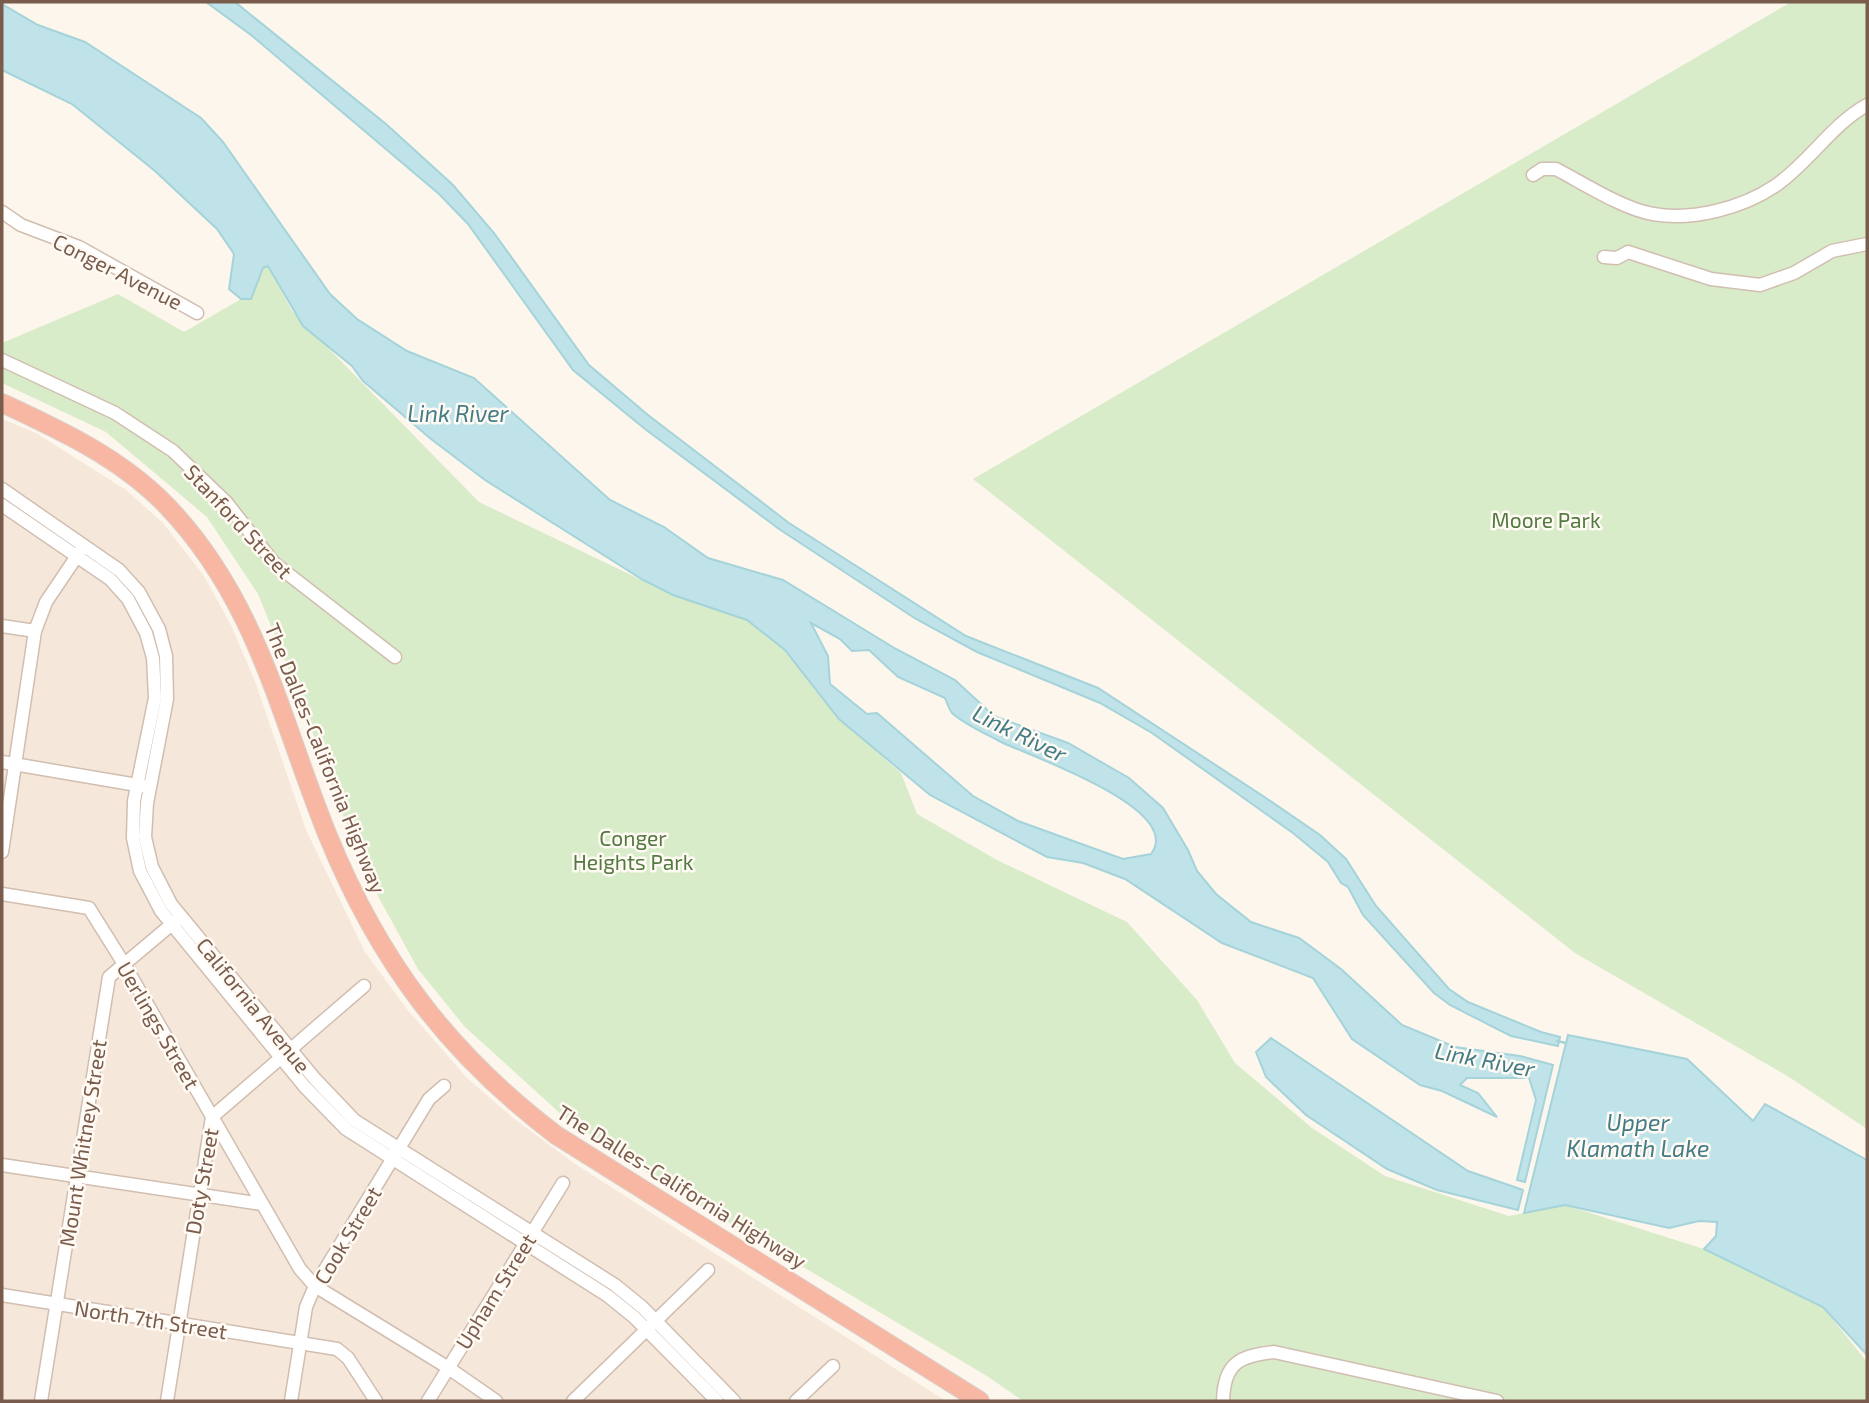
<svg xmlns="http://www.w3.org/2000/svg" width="1869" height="1403" font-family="'Exo 2',sans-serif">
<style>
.residential{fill:#f5e8da}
.green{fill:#d8ecc9}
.water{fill:#bfe3e8;stroke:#a5d3da;stroke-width:2;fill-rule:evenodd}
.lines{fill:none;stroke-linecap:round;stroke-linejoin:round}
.stream{stroke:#a5d3da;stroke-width:2.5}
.minor-casing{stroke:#d1beb0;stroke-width:15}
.highway-casing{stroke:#dad1cd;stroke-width:20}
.minor{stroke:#fff;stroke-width:12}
.highway{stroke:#f7b7a3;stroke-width:18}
.labels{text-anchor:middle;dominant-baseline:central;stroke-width:5;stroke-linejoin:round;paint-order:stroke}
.street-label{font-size:21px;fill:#7a5c4d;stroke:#fffaf3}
.park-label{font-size:21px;fill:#537a41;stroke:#fffaf3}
.water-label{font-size:23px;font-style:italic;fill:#437c86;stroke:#fffaf3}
</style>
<rect width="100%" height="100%" fill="#fdf6ec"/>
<polygon class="residential" points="2,419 36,433 126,490 163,523 204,576 231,625 256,684 306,830 365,952 406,1008 467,1078 512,1117 575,1164 946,1401 2,1401"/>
<g class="green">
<polygon points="1791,2 1867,2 1867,1129 1789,1077 1575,953 973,479"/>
<polygon points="268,266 292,311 479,502 673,595 747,620 785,650 839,719 901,773 917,814 997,860 1127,922 1197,1000 1235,1063 1312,1128 1385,1176 1509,1216 1565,1205 1704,1249 1823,1307 1867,1362 1867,1401 1023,1401 987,1376 667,1186 563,1116 465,1027 418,969 362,867 295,685 258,594 207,517 106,432 2,383 2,343 118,294 184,332 241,299 251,299 263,268"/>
</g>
<g class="water">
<polygon points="206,2 235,2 386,124 453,185 494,233 589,365 648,415 789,523 966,636 1098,688 1266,798 1320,835 1346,859 1376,906 1449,989 1468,1002 1541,1032 1560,1037 1558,1046 1511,1036 1450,1005 1434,993 1363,915 1348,887 1341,883 1328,862 1293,833 1152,733 1100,703 977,652 916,619 779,529 645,429 573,370 468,224 439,194 251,35"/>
<path d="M2 4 38 25 85 42 201 118 223 142 330 294 357 319 407 351 474 378 610 500 664 527 708 558 783 580 896 649 955 680 994 716 1068 743 1129 778 1163 808 1188 850 1197 871 1216 894 1251 922 1299 938 1341 969 1402 1025 1455 1047 1520 1056 1553 1065 1525 1182 1517 1180 1536 1100 1529 1078H1467L1460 1085 1478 1093 1497 1117 1442 1091 1420 1085 1352 1039 1313 978 1222 943 1125 879 1083 863 1047 857 930 795 839 719 785 650 747 620 673 595 643 580 485 480 431 439 363 381 352 366 303 326 268 266 263 268 251 299H241L229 289 234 254 217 229 155 171 72 104 2 70ZM811 623 840 639 852 651 869 650 898 677 945 698C947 703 949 709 952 713 964 724 984 733 999 741 1024 754 1186 808 1151 854L1123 859 1018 821 973 796 877 713 867 714 830 684 828 656Z"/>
<polygon points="1568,1035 1687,1059 1753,1121 1765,1104 1867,1160 1867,1355 1823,1307 1704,1249 1716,1236 1717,1222 1699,1221 1669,1228 1565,1205 1524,1213"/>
<polygon points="1271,1038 1468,1171 1523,1190 1518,1210 1437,1190 1387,1169 1306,1115 1266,1077 1256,1052"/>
</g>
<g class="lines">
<polyline class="stream" points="1557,1041 1566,1043"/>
<defs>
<g id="minor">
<path d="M1533 175 1542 169H1556C1583 183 1623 209 1653 214 1693 221 1742 208 1775 186 1809 163 1831 125 1867 105"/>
<polyline points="2,212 21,225 79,247 197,313"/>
<polyline points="1604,257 1617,258 1628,252 1711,279 1760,285 1794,273 1832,251 1867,244"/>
<polyline points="2,360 115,413 173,451 226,502 274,563 395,657"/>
<polyline points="2,489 119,570 139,592 159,629 166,656 167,699 147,803 145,837 152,867 171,904 315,1079 354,1120 615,1285 642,1307 734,1401"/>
<polyline points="2,505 110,579 128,599 146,633 153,658 155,698 134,801 133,838 140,871 161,911 305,1087 346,1129 608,1296 634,1317 717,1401"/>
<polyline points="2,626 35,631"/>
<polyline points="2,762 143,786"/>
<polyline points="2,852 35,631 46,602 81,550"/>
<polyline points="2,894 89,908 124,964 300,1269 315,1286 447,1367 496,1401"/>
<polyline points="2,1165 262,1204"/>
<polyline points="2,1295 337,1349 348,1358 376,1401"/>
<polyline points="41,1401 109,977 178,919"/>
<polyline points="167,1401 212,1117 364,986"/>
<polyline points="291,1401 306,1307 315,1286 429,1099 444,1086"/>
<polyline points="428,1401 563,1183"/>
<polyline points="573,1401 708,1270"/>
<polyline points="796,1401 833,1366"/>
<path d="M1223 1401C1224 1363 1239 1356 1274 1352L1497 1401"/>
</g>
<path id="highway" d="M2 403C60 430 121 458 167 506 258 601 280 718 328 836 379 961 448 1053 556 1135L980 1401"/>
</defs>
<use href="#minor" class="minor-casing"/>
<use href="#highway" class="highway-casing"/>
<use href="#minor" class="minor"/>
<use href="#highway" class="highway"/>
</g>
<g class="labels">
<g class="street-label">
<text transform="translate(118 271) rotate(27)">Conger Avenue</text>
<text transform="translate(239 521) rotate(47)">Stanford Street</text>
<text transform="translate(326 758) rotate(68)">The Dalles-California Highway</text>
<text transform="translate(254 1005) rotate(51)">California Avenue</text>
<text transform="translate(159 1025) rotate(60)">Uerlings Street</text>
<text transform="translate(82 1143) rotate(-81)">Mount Whitney Street</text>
<text transform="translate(201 1181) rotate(-80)">Doty Street</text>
<text transform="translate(682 1186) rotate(32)">The Dalles-California Highway</text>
<text transform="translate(347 1235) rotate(-59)">Cook Street</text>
<text transform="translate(495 1291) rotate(-58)">Upham Street</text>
<text transform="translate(151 1319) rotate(9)">North 7th Street</text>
</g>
<g class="park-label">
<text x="1546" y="519">Moore Park</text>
<text x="633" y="837">Conger<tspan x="633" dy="24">Heights Park</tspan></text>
</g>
<g class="water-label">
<text x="458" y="413">Link River</text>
<text transform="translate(1020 733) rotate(26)">Link River</text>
<text transform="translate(1485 1059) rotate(11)">Link River</text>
<text x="1638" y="1122">Upper<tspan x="1638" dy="26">Klamath Lake</tspan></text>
</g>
</g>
<rect width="1869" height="1403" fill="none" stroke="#7a5c4d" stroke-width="7"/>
</svg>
